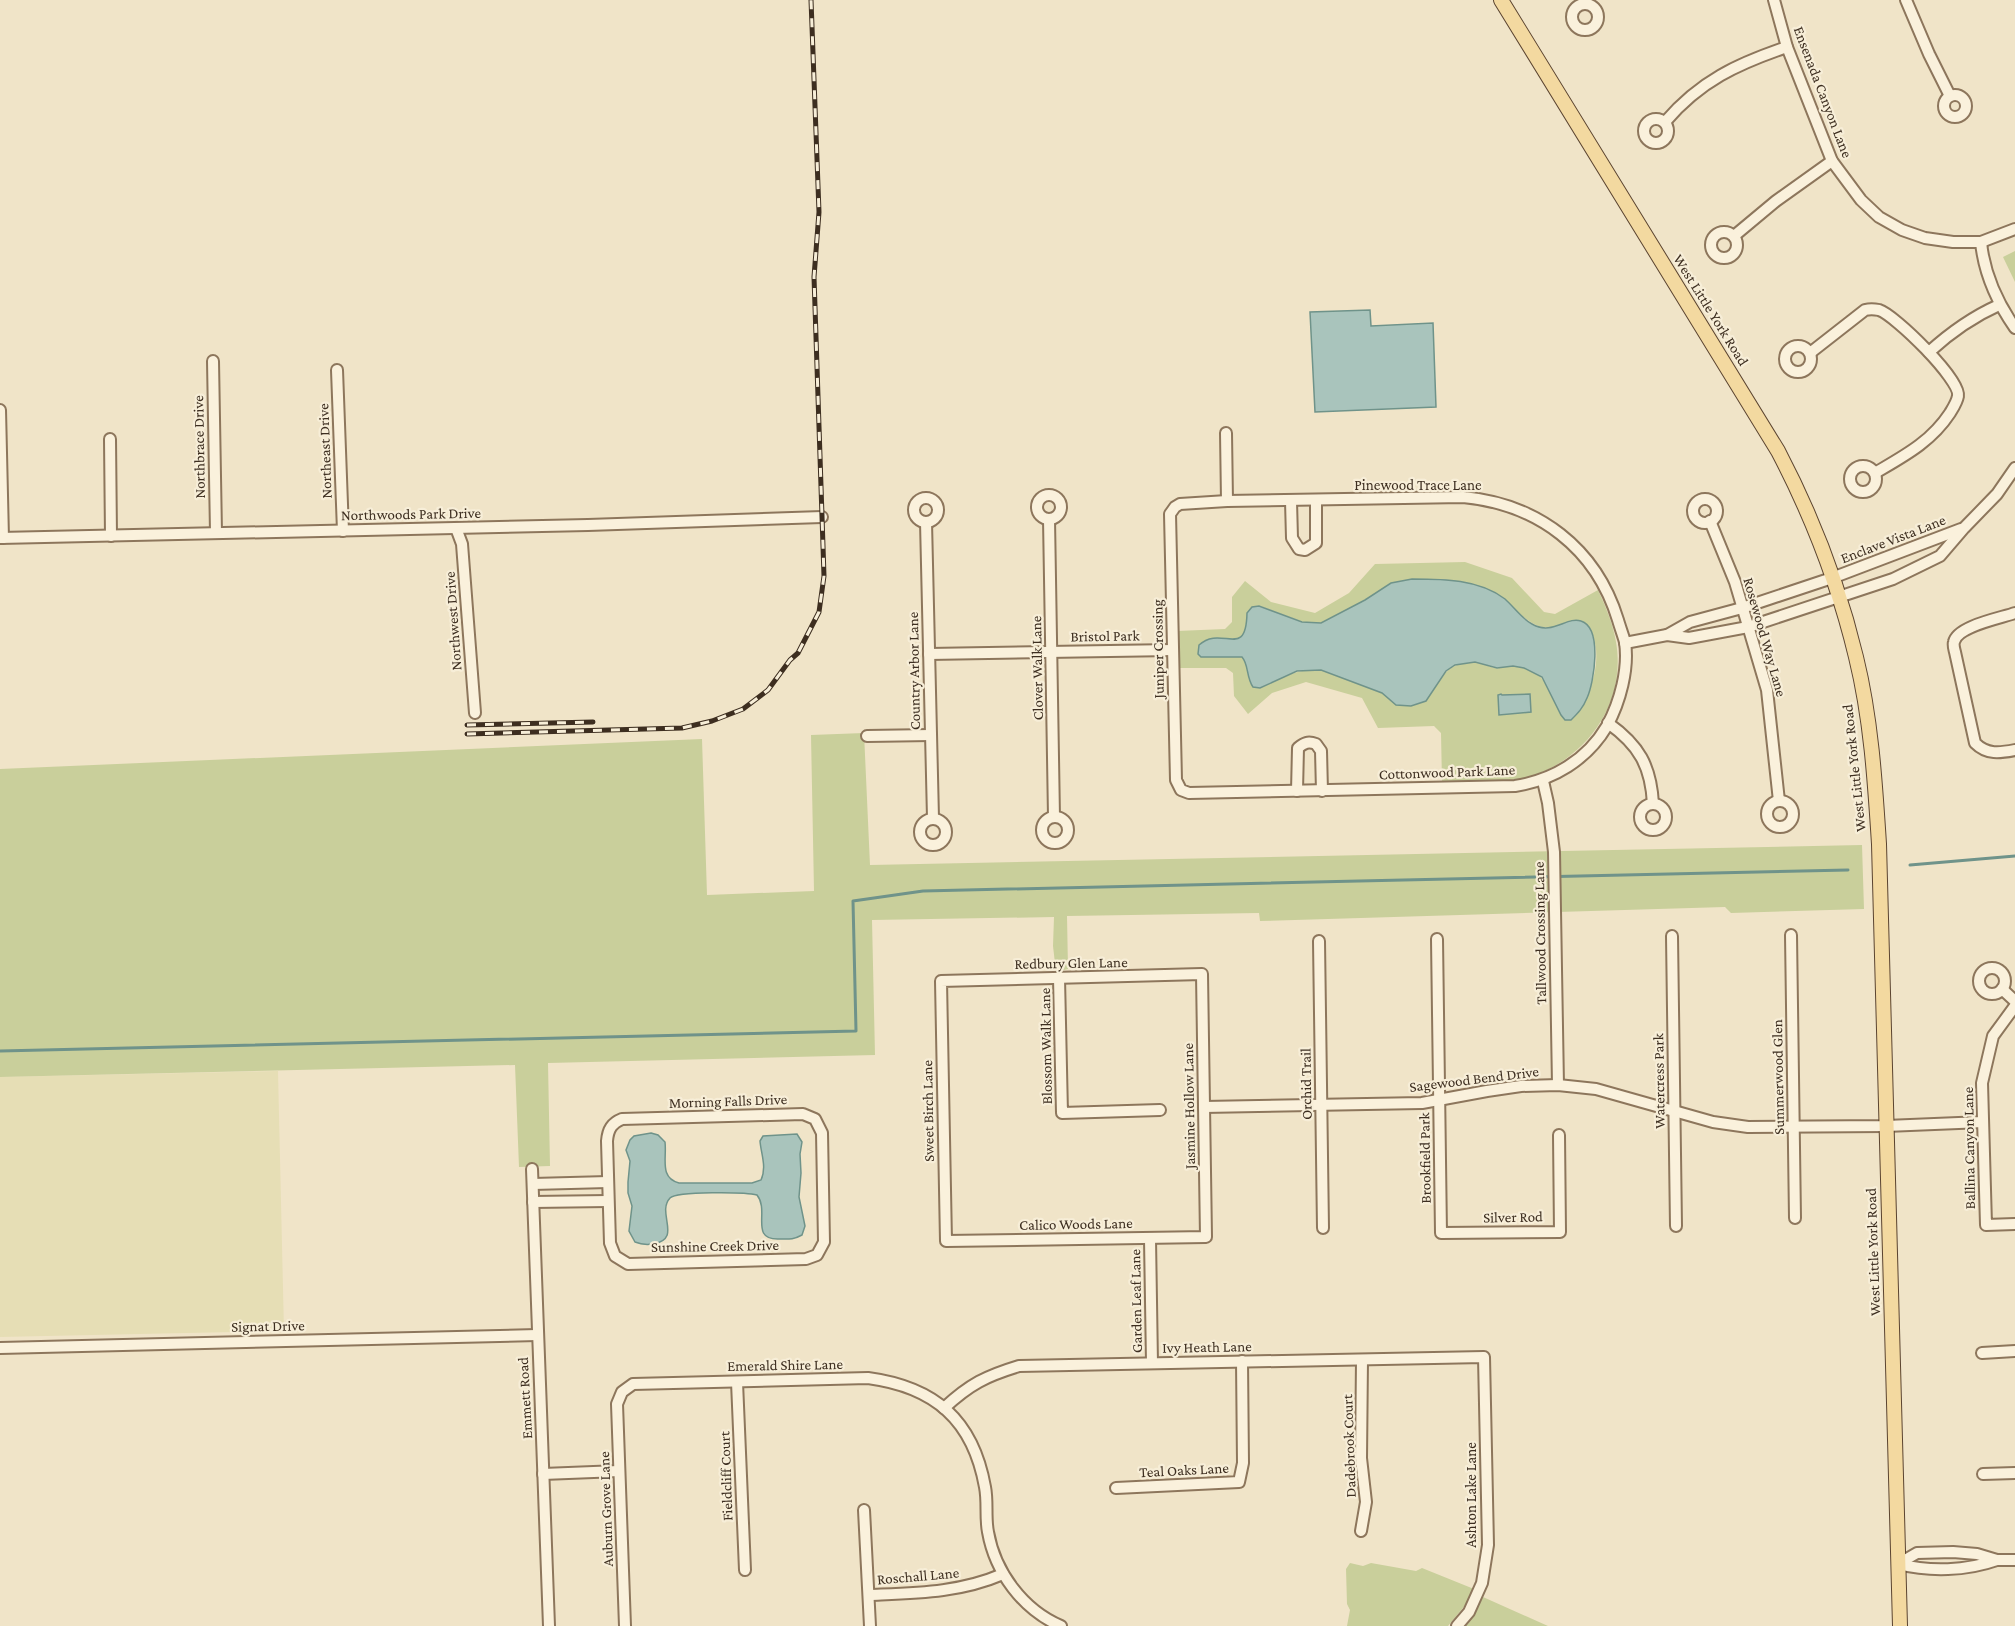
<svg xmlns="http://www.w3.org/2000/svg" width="2015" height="1626" font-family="'Crimson Pro',serif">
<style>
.farmland{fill:#e6deb5}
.green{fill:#c9cf9b;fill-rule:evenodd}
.water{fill:#a9c4bc;stroke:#6f938a;stroke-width:1.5}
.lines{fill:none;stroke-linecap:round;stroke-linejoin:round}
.stream{stroke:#6f938a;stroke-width:3}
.minor-casing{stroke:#8d765c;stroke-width:14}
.major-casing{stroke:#5b4430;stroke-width:16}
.minor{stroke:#faf1dc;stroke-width:10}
.major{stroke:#f3d9a0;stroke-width:14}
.rail-casing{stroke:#3d2e20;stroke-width:5}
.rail{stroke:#f7eed8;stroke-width:3;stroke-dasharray:9;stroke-linecap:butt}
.labels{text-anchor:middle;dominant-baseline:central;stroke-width:4.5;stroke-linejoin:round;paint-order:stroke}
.street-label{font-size:15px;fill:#3d2e20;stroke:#f7eed8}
</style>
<rect width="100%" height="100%" fill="#f0e4c8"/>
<polygon class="farmland" points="278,1071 284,1331 0,1337 0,1077"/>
<g class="green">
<polygon points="2015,251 2015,282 2003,257"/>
<path d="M1465 562 1512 578 1544 612 1555 614 1598 590C1606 607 1613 624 1616 642 1627 704 1585 762 1525 778 1499 785 1470 782 1442 782L1441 733 1434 726 1378 728 1362 698 1306 682 1272 693 1248 714 1234 696 1233 673 1226 668H1178L1177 631 1225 629 1232 622V597L1245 581 1271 602 1315 613 1349 593 1375 564ZM1412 579C1443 579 1474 583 1503 598 1508 601 1512 607 1517 611 1539 632 1548 630 1576 620 1581 625 1590 630 1593 636 1603 662 1589 702 1571 720H1565L1561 715C1551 692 1543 666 1513 666 1507 666 1501 669 1495 668 1489 667 1483 663 1477 663 1449 659 1438 680 1426 701L1392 702 1382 693 1321 670C1298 668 1281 678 1260 688L1249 680 1246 662 1242 656 1235 655 1206 640 1236 639 1242 637 1260 606 1303 622 1321 623 1365 600 1391 583Z"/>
<polygon points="864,733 870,865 1862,845 1864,909 1731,913 1725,907 1260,921 1259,913 1067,916 1068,969 1056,972 1053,946 1054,917 872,920 875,1055 548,1063 550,1166 519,1167 515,1065 0,1077 0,769 702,739 707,895 814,891 811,735"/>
<polygon points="1350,1563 1363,1566 1371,1563 1416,1571 1422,1568 1474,1589 1467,1603 1448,1626 1347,1626 1350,1610 1347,1604 1346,1569"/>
<polygon points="1483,1597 1548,1626 1464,1626 1471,1618"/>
</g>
<g class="water">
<polygon points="1370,310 1371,326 1433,323 1436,407 1315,412 1310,312"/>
<path d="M1412 579C1443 579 1479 579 1505 599 1514 607 1521 618 1532 624 1552 636 1567 616 1581 621 1603 628 1594 683 1587 698 1583 708 1578 713 1571 720H1565L1561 715 1542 677 1524 668 1513 666 1497 668 1475 662 1455 665 1446 671 1426 701 1411 706 1396 705 1382 693 1321 670 1297 671 1260 688 1253 687C1246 677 1249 665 1242 657H1201L1198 654 1199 645C1222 624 1246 661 1247 613L1252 607 1259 606 1302 622 1321 623 1365 600 1391 583Z"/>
<polygon points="1501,694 1502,695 1530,694 1531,712 1499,715 1498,695"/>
<path d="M651 1133 658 1135 665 1142C667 1158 659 1178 679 1183H752L761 1180C767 1167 761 1154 760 1141L763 1136 797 1134 802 1142 800 1154 801 1173 799 1197 805 1226 802 1235C793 1240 788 1239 779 1239 749 1240 770 1211 757 1195 746 1192 677 1191 670 1198 656 1213 683 1239 653 1244 646 1245 642 1245 635 1242L629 1231 632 1206 628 1193V1182L630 1161 626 1150 630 1140 634 1136Z"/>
</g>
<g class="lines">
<g class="stream">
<polyline points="1910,865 2015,856"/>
<polyline points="0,1051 856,1031 853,901 923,891 1848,870"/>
</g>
<defs>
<g id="minor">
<polyline points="1774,0 1787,47 1832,161 1861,200 1879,217 1902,230 1925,238 1953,242 1981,242 2015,229"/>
<polyline points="1906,0 1929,54 1950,96"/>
<circle cx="1585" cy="17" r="13"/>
<circle cx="1955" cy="106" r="11"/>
<circle cx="1656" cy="131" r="12"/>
<path d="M1665 122C1700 81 1737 64 1787 47"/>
<circle cx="1724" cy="245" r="13"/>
<polyline points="1734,236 1776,201 1832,161"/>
<path d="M1981 242C1984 273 1997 302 2015 328"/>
<circle cx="1798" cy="359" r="13"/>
<path d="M1929 352C1951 332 1972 317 1999 305"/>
<path d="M1810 353 1865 310C1869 309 1874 309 1879 310 1895 315 1961 380 1958 396 1957 402 1953 408 1950 413 1931 442 1904 456 1875 473"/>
<polyline points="213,361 216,533"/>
<polyline points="337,370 343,531"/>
<polyline points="0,410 3,538"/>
<polyline points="1226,433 1227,501"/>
<polyline points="110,439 111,536"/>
<circle cx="1863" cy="479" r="13"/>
<circle cx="1049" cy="507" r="12"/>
<path d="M1463 497C1538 504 1596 548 1618 620 1620 627 1623 635 1625 642 1629 669 1620 702 1607 726 1587 760 1553 780 1515 786L1189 793 1181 790 1176 780 1170 514 1175 507 1180 504 1227 501Z"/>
<circle cx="926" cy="510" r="12"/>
<circle cx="1705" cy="511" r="12"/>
<polyline points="1291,501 1292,538 1299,549 1305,550 1316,543 1316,501"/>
<polyline points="1049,519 1054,817"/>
<polyline points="1710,521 1735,582 1767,690 1779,801"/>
<polyline points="926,522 933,818"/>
<polyline points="456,528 462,544 475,713"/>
<polyline points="0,538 588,525 822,517"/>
<path d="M2015 613C2001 618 1957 626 1954 642 1953 645 1954 648 1955 652L1975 743C1987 755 2000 753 2015 750"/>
<polyline points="1667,635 1689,638 1748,627 1893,579 1940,556 1964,528 1997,494 2015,468"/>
<polyline points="1625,643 1667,635 1690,622 1742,608 1832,578 1961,529"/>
<polyline points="929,654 1173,650"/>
<path d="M1608 723C1639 745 1651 766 1653 804"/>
<polyline points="867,736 931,735"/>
<polyline points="1543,781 1548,803 1554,852 1558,1085"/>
<path d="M1297 791 1298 748C1304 743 1308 741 1316 744L1321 751 1322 791"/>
<circle cx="1780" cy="814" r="13"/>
<circle cx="1653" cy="817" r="13"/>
<circle cx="1055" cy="830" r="13"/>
<circle cx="933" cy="832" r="13"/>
<polyline points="1791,935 1795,1218"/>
<polyline points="1672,936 1676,1226"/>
<polyline points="1437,939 1441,1233 1560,1232 1559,1135"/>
<polyline points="1319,941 1323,1228"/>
<circle cx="1992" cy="981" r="13"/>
<polygon points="1202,974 1206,1237 946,1241 941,981"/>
<polyline points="1059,978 1062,1113 1160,1110"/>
<polyline points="2002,989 2015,1001"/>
<polyline points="2015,1006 1993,1036 1982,1083 1986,1225 2015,1224"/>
<polyline points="1204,1107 1422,1103 1487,1091 1521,1086 1558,1085 1596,1089 1713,1122 1748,1127 1886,1126 1983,1122"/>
<path d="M803 1114 815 1119 822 1133 824 1242 817 1255 806 1259 628 1264 615 1256 610 1243 607 1141C608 1129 612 1123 622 1119Z"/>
<polyline points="532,1169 549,1626"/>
<polyline points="533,1184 608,1182"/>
<polyline points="533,1202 608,1201"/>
<polyline points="1150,1239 1152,1363"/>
<polyline points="0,1348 537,1335"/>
<polyline points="1982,1353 2015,1351"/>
<polyline points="737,1382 745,1570"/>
<path d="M944 1408C970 1384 986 1376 1019 1366L1484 1357 1488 1545 1482 1583 1469 1612 1457 1626"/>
<polyline points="543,1474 619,1471"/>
<polyline points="1983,1474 2015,1473"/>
<polyline points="1116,1488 1239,1482 1243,1463 1242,1361"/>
<polyline points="864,1510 870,1626"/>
<polyline points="1361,1531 1366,1502 1361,1458 1362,1360"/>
<polyline points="1898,1564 1917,1553 1953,1552 1977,1554 1997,1560 2015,1560"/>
<path d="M1898 1564C1930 1572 1966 1571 1997 1560"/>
<path d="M869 1595C916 1593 959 1593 1003 1574"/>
<path d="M625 1626 617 1404 622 1392 633 1384 868 1378C935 1387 973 1420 985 1487 988 1502 985 1517 988 1532 995 1572 1023 1610 1061 1626"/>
</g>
<path id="major" d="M1501 0 1778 451C1812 516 1839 586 1856 657 1871 718 1875 781 1879 844L1900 1626"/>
</defs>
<use href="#minor" class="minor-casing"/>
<use href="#major" class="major-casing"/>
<use href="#minor" class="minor"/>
<use href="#major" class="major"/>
<defs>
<g id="rail">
<polyline points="467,725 593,722"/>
<polyline points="467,734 682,728 712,721 743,709 768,690 790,660 798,653 819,612 824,576 814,277 819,212 811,0"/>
</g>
</defs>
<use href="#rail" class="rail-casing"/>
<use href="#rail" class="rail"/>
</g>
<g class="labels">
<g class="street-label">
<text transform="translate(1823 92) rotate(69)">Ensenada Canyon Lane</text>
<text transform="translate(1711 310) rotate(58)">West Little York Road</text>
<text transform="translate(199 447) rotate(-91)">Northbrace Drive</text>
<text transform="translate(325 451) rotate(-92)">Northeast Drive</text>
<text x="1418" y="485">Pinewood Trace Lane</text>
<text transform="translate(411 514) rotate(-1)">Northwoods Park Drive</text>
<text transform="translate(1893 539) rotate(-21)">Enclave Vista Lane</text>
<text transform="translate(453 621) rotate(-94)">Northwest Drive</text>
<text transform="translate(1105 636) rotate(-1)">Bristol Park</text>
<text transform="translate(1765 637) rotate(74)">Rosewood Way Lane</text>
<text transform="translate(1158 649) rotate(-91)">Juniper Crossing</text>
<text transform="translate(1037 668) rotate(-91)">Clover Walk Lane</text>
<text transform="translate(914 671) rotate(-91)">Country Arbor Lane</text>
<text transform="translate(1854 768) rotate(-96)">West Little York Road</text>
<text transform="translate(1447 772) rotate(-2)">Cottonwood Park Lane</text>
<text transform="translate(1540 933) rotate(-91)">Tallwood Crossing Lane</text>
<text transform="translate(1071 963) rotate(-1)">Redbury Glen Lane</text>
<text transform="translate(1046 1046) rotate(-91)">Blossom Walk Lane</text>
<text transform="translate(1778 1077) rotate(-91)">Summerwood Glen</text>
<text transform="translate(1474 1079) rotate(-7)">Sagewood Bend Drive</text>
<text transform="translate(1659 1081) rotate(-91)">Watercress Park</text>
<text transform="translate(1306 1084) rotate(-91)">Orchid Trail</text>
<text transform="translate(728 1101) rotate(-2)">Morning Falls Drive</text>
<text transform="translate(1189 1106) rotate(-91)">Jasmine Hollow Lane</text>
<text transform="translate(928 1111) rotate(-91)">Sweet Birch Lane</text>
<text transform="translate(1969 1148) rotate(-91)">Ballina Canyon Lane</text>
<text transform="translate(1425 1158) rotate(-91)">Brookfield Park</text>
<text transform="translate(1513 1217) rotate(-1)">Silver Rod</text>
<text transform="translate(1076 1224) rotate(-1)">Calico Woods Lane</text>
<text transform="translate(715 1246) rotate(-1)">Sunshine Creek Drive</text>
<text transform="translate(1873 1252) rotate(-92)">West Little York Road</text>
<text transform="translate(1136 1301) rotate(-91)">Garden Leaf Lane</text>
<text transform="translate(268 1326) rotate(-1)">Signat Drive</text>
<text transform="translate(1207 1347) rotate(-1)">Ivy Heath Lane</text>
<text transform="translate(785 1365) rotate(-1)">Emerald Shire Lane</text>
<text transform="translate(525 1398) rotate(-93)">Emmett Road</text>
<text transform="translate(1349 1446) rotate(-92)">Dadebrook Court</text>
<text transform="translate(1184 1470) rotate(-3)">Teal Oaks Lane</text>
<text transform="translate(726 1476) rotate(-92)">Fieldcliff Court</text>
<text transform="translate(1471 1495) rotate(-90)">Ashton Lake Lane</text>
<text transform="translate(606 1509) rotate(-92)">Auburn Grove Lane</text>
<text transform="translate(918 1576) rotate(-5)">Roschall Lane</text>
</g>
</g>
</svg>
